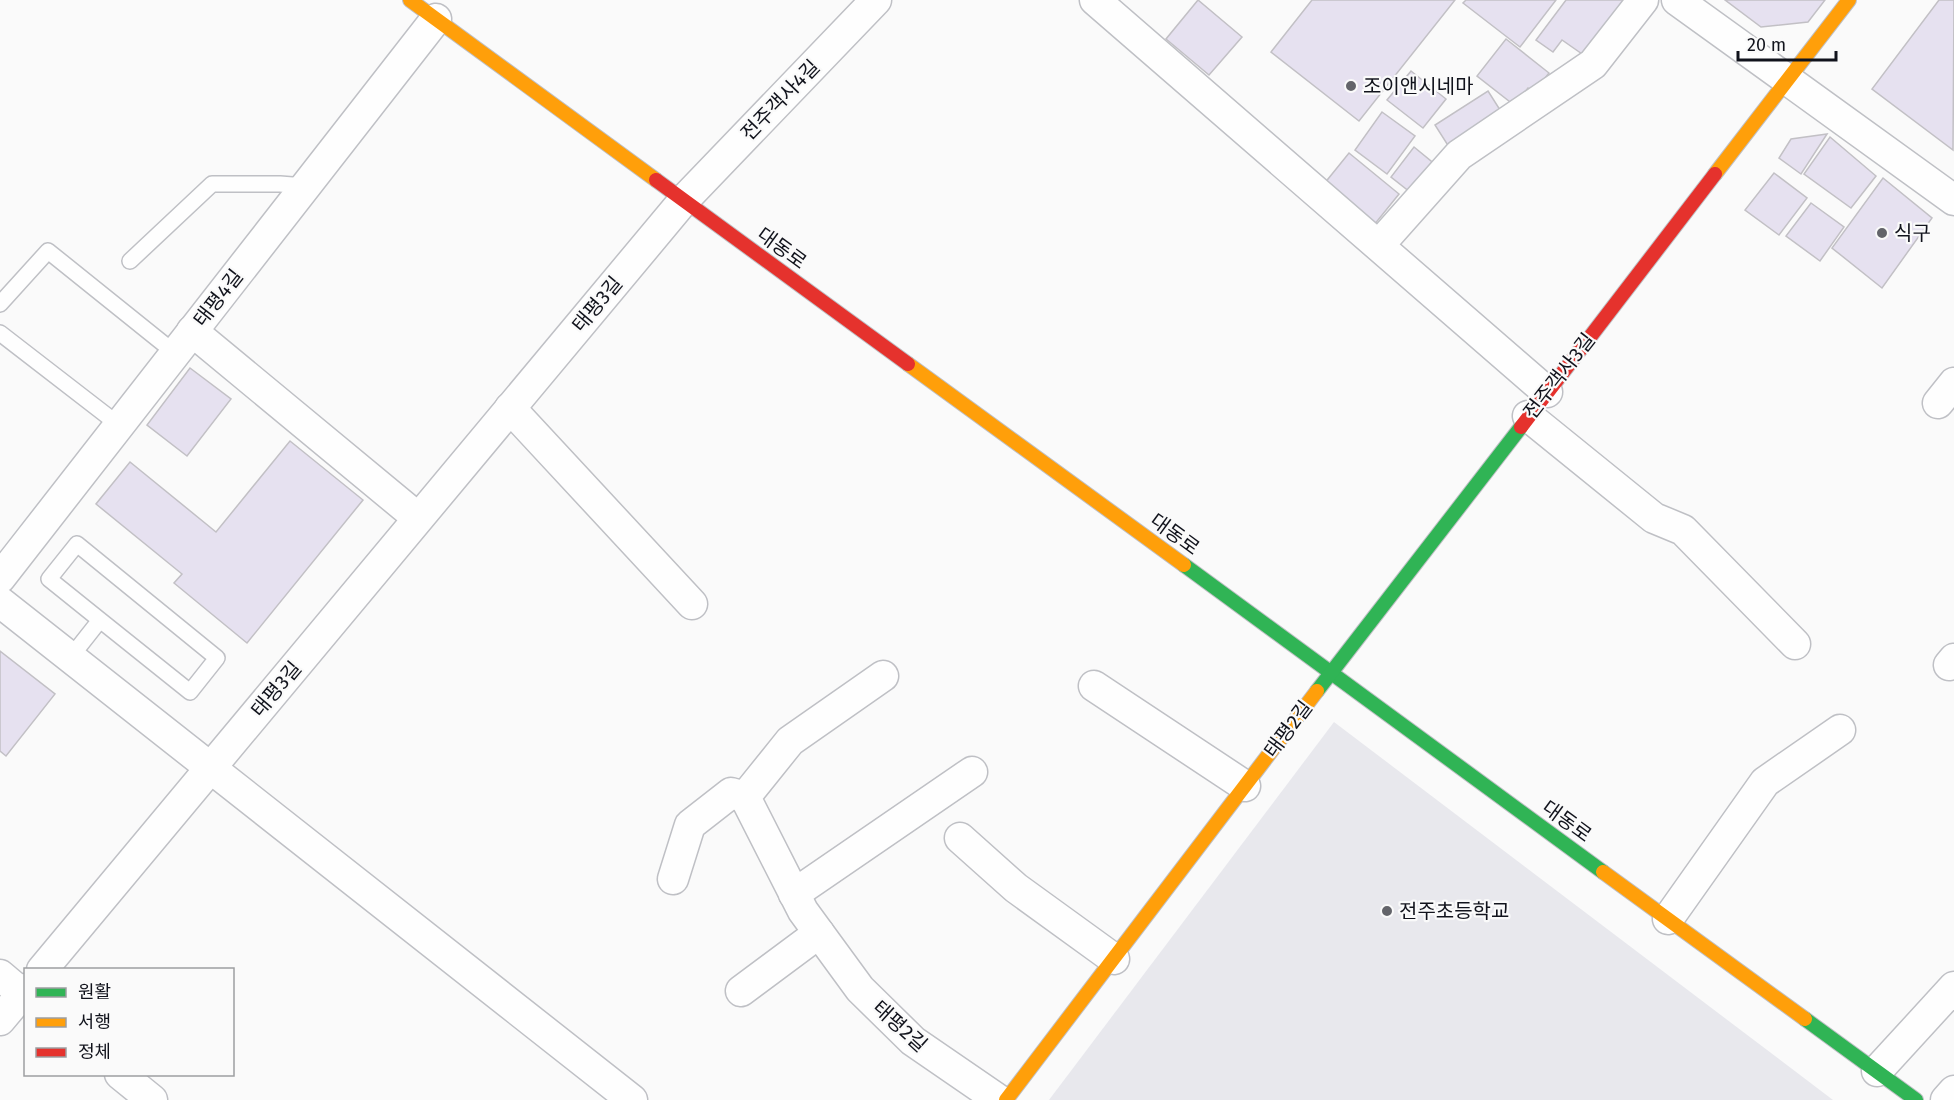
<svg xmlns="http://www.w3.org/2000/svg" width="1954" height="1100" font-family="'Fira Sans','Noto Sans KR',sans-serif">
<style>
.built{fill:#e8e8ed}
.building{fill:#e6e1f0;stroke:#c2c0c5;stroke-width:1.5}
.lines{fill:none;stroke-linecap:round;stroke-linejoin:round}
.lane-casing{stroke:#bfc0c5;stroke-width:18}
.street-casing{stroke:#bfc0c5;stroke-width:33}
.fast-casing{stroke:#bfc0c5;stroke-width:16}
.slow-casing{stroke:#bfc0c5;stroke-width:16}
.jam-casing{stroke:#bfc0c5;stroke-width:16}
.lane{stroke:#fefefe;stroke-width:15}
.street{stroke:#fefefe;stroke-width:30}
.fast{stroke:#30b455;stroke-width:14}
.slow{stroke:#ff9f0a;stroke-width:14}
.jam{stroke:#e5322d;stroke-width:14}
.poi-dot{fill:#63646a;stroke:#fafafa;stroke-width:2}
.labels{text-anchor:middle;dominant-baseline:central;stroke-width:4.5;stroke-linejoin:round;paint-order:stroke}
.poi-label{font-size:20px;fill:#11131c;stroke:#fafafa;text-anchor:start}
.street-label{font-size:20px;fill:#11131c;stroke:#fafafa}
</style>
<rect width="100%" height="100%" fill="#fafafa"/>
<polygon class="built" points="1334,722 1833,1100 1049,1100"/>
<g class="building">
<polygon points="1198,0 1242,37 1209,75 1166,39"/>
<polygon points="1312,0 1455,0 1359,121 1271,52"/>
<polygon points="1466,0 1556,0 1520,47 1463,3"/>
<polygon points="1566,0 1626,0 1585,56 1562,40 1553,52 1536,40"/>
<polygon points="1725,0 1825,0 1808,22 1761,27"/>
<polygon points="1939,0 1954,0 1953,150 1872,89"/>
<polygon points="1506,39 1549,73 1534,92 1528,88 1514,105 1477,76"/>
<polygon points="1411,71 1446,99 1423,128 1387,100"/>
<polygon points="1488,91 1502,113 1449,147 1435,125"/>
<polygon points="1382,112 1415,136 1387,174 1355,150"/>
<polygon points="1827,134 1801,174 1779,158 1791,139"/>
<polygon points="1830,137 1876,176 1851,208 1804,174"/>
<polygon points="1414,147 1437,166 1415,196 1391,177"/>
<polygon points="1349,153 1399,194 1374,225 1324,184"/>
<polygon points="1774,173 1807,198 1779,235 1745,210"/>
<polygon points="1883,178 1932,218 1882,288 1832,248"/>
<polygon points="1811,203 1844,227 1820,261 1786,236"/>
<polygon points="190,368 231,399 187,456 147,425"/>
<polygon points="290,441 363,500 247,643 174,583 182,574 96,504 130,462 216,532"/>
<polygon points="0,651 55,694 6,756 0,751"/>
</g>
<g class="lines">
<defs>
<g id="lane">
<polyline points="130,261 212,184 280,184 305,186"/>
<polyline points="0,304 48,251 175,353"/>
<polyline points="0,333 119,425"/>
<polyline points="70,658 100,620 190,692 217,658 77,544 49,579 100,620"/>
</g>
<g id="street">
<polyline points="1095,0 1547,392"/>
<polyline points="1677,0 1954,200"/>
<polyline points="1379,245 1459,155 1593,64 1643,0"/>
<polyline points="192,331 418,518"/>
<polyline points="1938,403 1954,383"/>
<polyline points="510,408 692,604"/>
<polyline points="1528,416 1654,518 1683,530 1795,644"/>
<polyline points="0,578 436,19"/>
<polyline points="0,602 632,1100"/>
<polyline points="1949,665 1954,659"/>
<polyline points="883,676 790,741 745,797 803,911 860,989 913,1041 999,1100"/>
<polyline points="1094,686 1245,786"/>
<polyline points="960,838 1016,888 1114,959"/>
<polyline points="673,879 690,825 731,793 745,797"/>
<polyline points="794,894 972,772"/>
<polyline points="1668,919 1765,782 1840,730"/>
<polyline points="42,970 684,200 876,0"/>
<polyline points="0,975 26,997"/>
<polyline points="741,991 819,933"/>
<polyline points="0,1020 26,989"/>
<polyline points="1877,1071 1954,987"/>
<polyline points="120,1074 152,1100"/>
<polyline points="1946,1100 1954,1091"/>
</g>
<g id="fast">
<polyline points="1184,565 1603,872"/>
<polyline points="1317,691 1521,427"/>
<polyline points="1805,1019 1916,1100"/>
</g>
<g id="slow">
<polyline points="410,0 656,180"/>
<polyline points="1715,174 1849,0"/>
<polyline points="908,364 1184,565"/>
<polyline points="1603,872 1805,1019"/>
<polyline points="1006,1100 1317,691"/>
</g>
<g id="jam">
<polyline points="656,180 908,364"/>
<polyline points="1521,427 1715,174"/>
</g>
</defs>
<use href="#lane" class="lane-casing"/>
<use href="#street" class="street-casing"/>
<use href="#fast" class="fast-casing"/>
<use href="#slow" class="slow-casing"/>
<use href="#jam" class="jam-casing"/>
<use href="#lane" class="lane"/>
<use href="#street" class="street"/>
<use href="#fast" class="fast"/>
<use href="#slow" class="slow"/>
<use href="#jam" class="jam"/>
</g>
<g class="poi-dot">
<circle cx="1351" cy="86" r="6"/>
<circle cx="1882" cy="233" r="6"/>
<circle cx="1387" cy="911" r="6"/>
</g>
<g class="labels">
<g class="poi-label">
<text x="1363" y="86">조이앤시네마</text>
<text x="1894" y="233">식구</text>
<text x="1399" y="911">전주초등학교</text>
</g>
<g class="street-label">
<text transform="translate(780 100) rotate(-46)">전주객사4길</text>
<text transform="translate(782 248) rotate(36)">대동로</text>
<text transform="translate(218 298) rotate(-52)">태평4길</text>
<text transform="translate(597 304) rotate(-50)">태평3길</text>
<text transform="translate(1559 376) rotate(-52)">전주객사3길</text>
<text transform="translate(1175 534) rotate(36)">대동로</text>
<text transform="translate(276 689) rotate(-50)">태평3길</text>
<text transform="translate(1288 729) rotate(-53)">태평2길</text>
<text transform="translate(1567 821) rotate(36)">대동로</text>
<text transform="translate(900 1026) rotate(42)">태평2길</text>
</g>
</g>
<rect x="24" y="968" width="210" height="108" fill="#fafafa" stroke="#9d9ea1" stroke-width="1.5"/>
<rect x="36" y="988" width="30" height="9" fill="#30b455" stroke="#9d9ea1" stroke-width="1.5"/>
<text x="78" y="998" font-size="18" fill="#11131c">원활</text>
<rect x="36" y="1018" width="30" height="9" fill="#ff9f0a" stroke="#9d9ea1" stroke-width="1.5"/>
<text x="78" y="1028" font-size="18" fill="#11131c">서행</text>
<rect x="36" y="1048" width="30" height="9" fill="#e5322d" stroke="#9d9ea1" stroke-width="1.5"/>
<text x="78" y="1058" font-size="18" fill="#11131c">정체</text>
<path d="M1738 51v9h98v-9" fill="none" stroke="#11131c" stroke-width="3"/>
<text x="1747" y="51" font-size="18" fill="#11131c" stroke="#fafafa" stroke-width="4.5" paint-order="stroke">20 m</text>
</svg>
